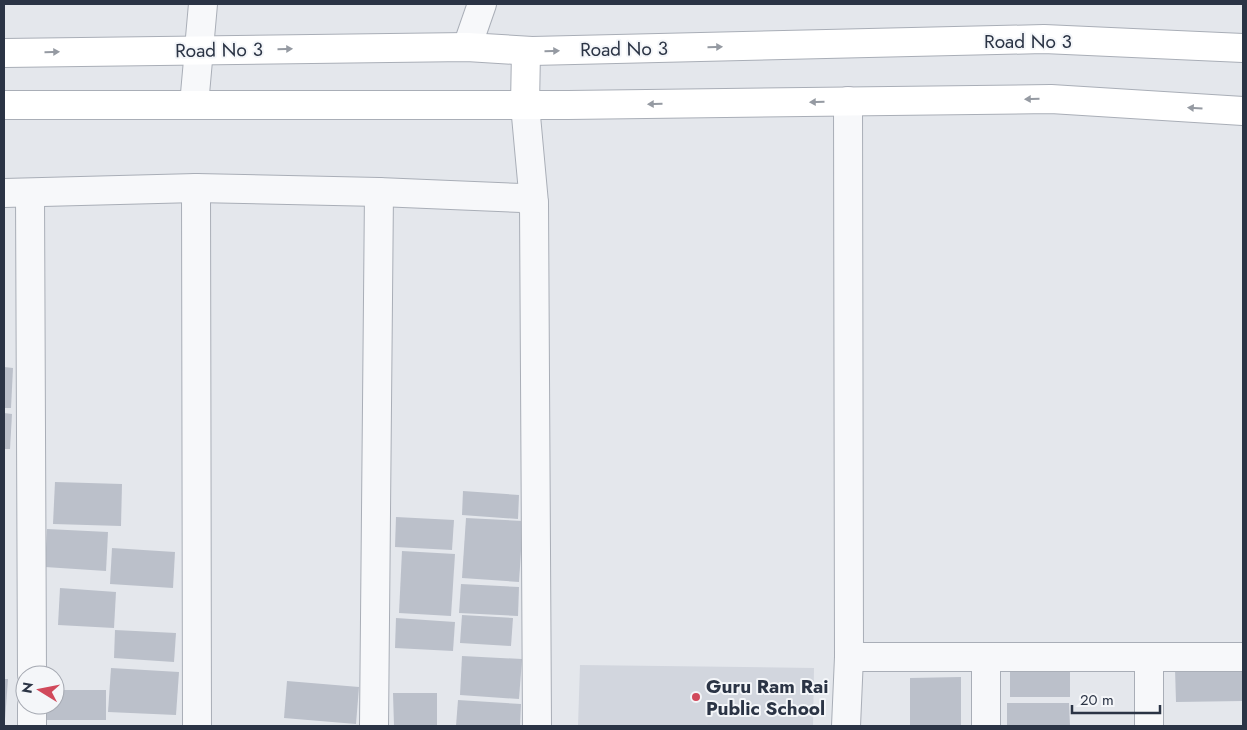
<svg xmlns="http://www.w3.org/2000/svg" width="1247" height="730" font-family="Jost,sans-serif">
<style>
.built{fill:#d2d6de}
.building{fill:#bbc0ca}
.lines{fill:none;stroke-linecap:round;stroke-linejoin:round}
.street-casing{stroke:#a9aeb7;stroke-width:30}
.secondary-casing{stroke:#a9aeb7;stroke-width:30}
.street{stroke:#f7f8fa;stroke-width:28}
.secondary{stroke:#fff;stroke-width:28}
.oneway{fill:#959aa2}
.poi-dot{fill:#d1495b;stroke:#f4f6f9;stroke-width:2}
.labels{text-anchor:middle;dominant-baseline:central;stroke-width:4;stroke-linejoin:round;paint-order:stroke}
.street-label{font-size:19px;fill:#2b3445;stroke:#f4f6f9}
.poi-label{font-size:19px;font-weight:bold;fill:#2b3445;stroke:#f4f6f9;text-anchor:start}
</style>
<rect width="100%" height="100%" fill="#e4e7ec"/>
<polygon class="built" points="580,665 814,668 813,726 578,726"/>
<g class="building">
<polygon points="4,367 13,368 11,408 4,408"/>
<polygon points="4,413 12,414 10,449 4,449"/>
<polygon points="55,482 122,484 121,526 53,524"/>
<polygon points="463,491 519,495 518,519 462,515"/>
<polygon points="396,517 454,520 452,550 395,547"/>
<polygon points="466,518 523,521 519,582 462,578"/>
<polygon points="47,529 108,532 106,571 45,567"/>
<polygon points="112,548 175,552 173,588 110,584"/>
<polygon points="402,551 455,554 451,616 399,613"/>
<polygon points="461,584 519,587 518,616 459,613"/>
<polygon points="60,588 116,592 114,628 58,625"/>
<polygon points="462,615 513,618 511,646 460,643"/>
<polygon points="396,618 455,622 453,651 395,648"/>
<polygon points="115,630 176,633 174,662 114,658"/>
<polygon points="462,656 522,659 519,699 460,695"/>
<polygon points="1243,667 1243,701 1176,702 1175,668"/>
<polygon points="111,668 179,672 176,715 108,712"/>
<rect x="1010" y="671" width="60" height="26"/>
<polygon points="961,677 961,726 910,726 910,678"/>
<polygon points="4,679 8,679 5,720 4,720"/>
<polygon points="287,681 359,687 356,724 284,718"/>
<polygon points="55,690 106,690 106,720 42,720 42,705 55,705"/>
<polygon points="393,693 437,693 437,726 394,726"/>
<polygon points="458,700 521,704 520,726 456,726"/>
<polygon points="1007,703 1069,703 1070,726 1007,726"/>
</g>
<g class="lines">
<defs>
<g id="street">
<polyline points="467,47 482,4"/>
<polyline points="848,101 849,657"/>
<polyline points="194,105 203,4"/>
<polyline points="525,105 534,203 537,726"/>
<polyline points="196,188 197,726"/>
<polyline points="4,193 196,188 379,192 522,198 534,203"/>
<polyline points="30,193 32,675"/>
<polyline points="32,705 32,726"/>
<polyline points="374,726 379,192"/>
<polyline points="846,726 849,657 1243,657"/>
<polyline points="986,726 986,657"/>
<polyline points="1149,726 1149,658"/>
</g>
<g id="secondary">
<polyline points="4,53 467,47 532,51 1044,39 1243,48"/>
<polyline points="4,105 568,105 1051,99 1243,111"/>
<polyline points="525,105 526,51"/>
</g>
</defs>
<use href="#street" class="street-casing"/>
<use href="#secondary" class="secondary-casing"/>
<use href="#street" class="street"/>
<use href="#secondary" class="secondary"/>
</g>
<defs><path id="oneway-solid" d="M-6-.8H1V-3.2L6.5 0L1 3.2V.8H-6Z" transform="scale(1.25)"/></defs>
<g class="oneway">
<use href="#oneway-solid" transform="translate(715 47) rotate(-1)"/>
<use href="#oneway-solid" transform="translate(285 49) rotate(-1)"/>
<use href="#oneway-solid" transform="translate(552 51) rotate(-1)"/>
<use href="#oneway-solid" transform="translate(52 52) rotate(-1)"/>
<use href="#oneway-solid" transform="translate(1032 99) rotate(179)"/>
<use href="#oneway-solid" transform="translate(817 102) rotate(179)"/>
<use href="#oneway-solid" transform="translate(655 104) rotate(179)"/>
<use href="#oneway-solid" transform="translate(1195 108) rotate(-176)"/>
</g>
<circle class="poi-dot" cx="696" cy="697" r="5"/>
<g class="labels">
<g class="street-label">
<text x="1028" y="41">Road No 3</text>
<text transform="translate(624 49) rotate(-1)">Road No 3</text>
<text transform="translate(219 50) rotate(-1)">Road No 3</text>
</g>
<g class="poi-label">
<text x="706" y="686">Guru Ram Rai<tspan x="706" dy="22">Public School</tspan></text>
</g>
</g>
<rect width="1247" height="730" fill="none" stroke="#2b3445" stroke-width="10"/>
<g transform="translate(40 690) rotate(280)"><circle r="24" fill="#f4f6f9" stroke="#a4a8b1"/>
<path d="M0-4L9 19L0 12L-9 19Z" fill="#d1495b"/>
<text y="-8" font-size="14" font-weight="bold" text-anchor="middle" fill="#2b3445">N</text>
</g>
<path d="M1072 705v8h88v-8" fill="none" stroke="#2b3445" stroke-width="2.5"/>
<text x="1080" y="705" font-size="15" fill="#2b3445" stroke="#f4f6f9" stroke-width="4" paint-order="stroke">20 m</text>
</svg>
